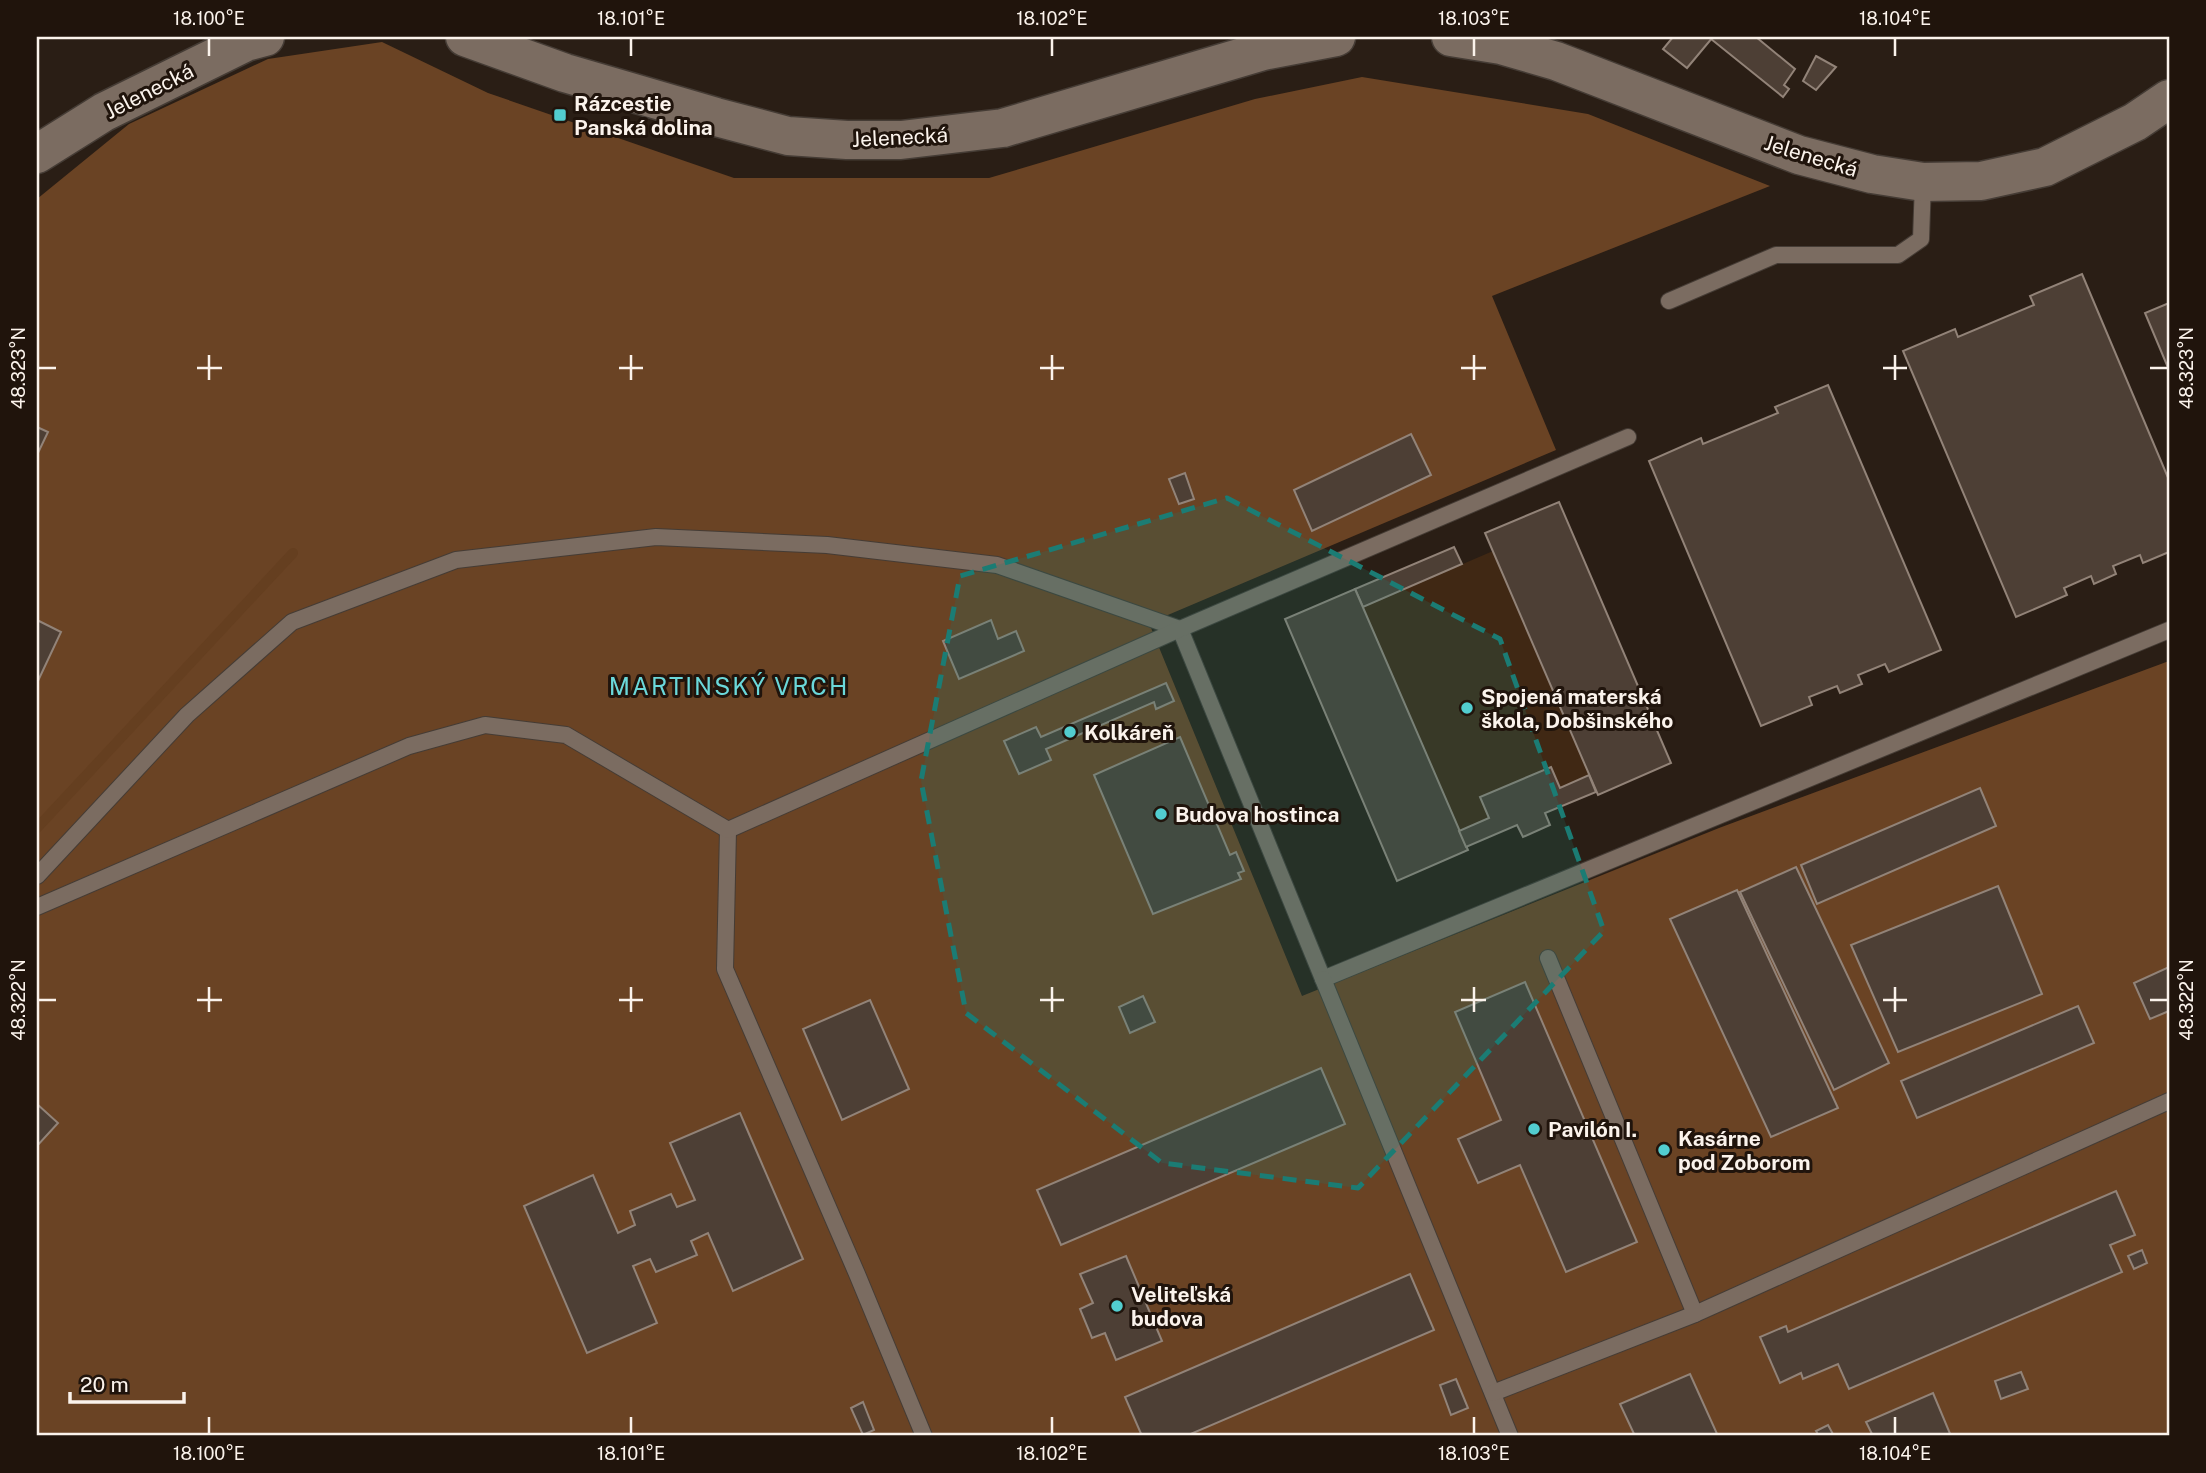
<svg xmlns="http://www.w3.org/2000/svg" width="2206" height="1473" font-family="'Public Sans',sans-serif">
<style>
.green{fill:#402814}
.forest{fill:#6a4324}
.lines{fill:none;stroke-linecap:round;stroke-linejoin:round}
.stream{stroke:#653f20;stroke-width:10}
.building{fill:#4d3f35;stroke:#928378;stroke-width:2}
.lane-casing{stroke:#453c35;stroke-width:18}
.secondary-casing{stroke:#453c35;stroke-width:41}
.lane{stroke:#7b6c61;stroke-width:16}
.secondary{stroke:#7b6c61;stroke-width:38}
.marked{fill:#1b7c74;fill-opacity:0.2;stroke:#1b7c74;stroke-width:5;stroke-dasharray:14 9;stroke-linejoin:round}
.ticks{fill:none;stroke:#fbf3ec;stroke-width:2.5}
.poi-dot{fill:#52cdcf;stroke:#20140c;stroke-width:2.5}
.labels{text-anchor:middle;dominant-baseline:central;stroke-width:6;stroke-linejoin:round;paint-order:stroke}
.street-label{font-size:21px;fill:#fbf3ec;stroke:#20140c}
.poi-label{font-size:21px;font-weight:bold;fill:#fbf3ec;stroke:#20140c;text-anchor:start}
.quarter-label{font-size:24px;letter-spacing:2px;fill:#6bd8da;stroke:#20140c}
.neatline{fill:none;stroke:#fbf3ec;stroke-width:2.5}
.ticks-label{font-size:18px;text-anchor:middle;fill:#fbf3ec}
</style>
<rect width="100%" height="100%" fill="#2a1e15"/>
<polygon class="green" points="1493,551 1589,775 1560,788 1551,767 1480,797 1489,818 1459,831 1363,607"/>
<polygon class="forest" points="382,42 488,93 734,178 989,178 1255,99 1362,77 1588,114 1770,186 1492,296 1556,450 1149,623 1302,996 1719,828 2169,661 2169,1436 37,1436 37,199 129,124 268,59"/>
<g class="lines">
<polyline class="stream" points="37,828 293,553"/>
</g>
<g class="building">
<polygon points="1673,37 1713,37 1687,68 1663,49"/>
<polygon points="1713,37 1756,37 1795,69 1784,85 1789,89 1783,97 1711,39"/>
<polygon points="1816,56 1836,67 1816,90 1803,81"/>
<polygon points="2082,274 2169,480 2169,552 2143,563 2140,555 2113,566 2116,574 2094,584 2091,576 2064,588 2067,595 2016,617 1903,351 1955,329 1958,337 2034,305 2030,296"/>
<polygon points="2169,303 2169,370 2145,313"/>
<polygon points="1828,385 1941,650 1889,672 1885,664 1858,675 1862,684 1840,693 1837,686 1809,697 1812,705 1761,726 1649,461 1701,438 1703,444 1778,413 1775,407"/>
<polygon points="37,427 48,432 37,455"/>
<polygon points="1411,434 1431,475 1312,531 1294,490"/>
<polygon points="1185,473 1194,499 1179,504 1169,479"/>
<polygon points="1559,502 1671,763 1598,795 1485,533"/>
<polygon points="1454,547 1462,564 1363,607 1355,589"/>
<polygon points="1355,589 1468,850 1397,881 1285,619"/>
<polygon points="37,620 61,632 37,683"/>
<polygon points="991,620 998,639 1016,631 1024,651 959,679 943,641"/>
<polygon points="1166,683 1174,701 1156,709 1154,702 1046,749 1051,760 1019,774 1004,741 1036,727 1041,737"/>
<polygon points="1180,737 1230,855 1236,852 1244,871 1238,873 1241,879 1153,914 1094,775"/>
<polygon points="1551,767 1560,788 1589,775 1596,792 1545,813 1550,825 1523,837 1517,825 1466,847 1459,831 1489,818 1480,797"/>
<polygon points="1980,788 1996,826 1817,904 1801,865"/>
<polygon points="1796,867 1889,1063 1834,1090 1740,892"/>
<polygon points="1998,886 2042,994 1898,1052 1851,945"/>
<polygon points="1737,890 1838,1108 1771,1137 1670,919"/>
<polygon points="2169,967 2169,1011 2150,1019 2134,983"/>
<polygon points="1525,982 1637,1242 1566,1272 1520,1165 1478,1183 1458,1139 1501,1120 1455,1012"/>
<polygon points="1143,996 1155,1022 1130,1033 1119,1007"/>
<polygon points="870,1000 909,1089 842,1120 803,1029"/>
<polygon points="2078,1006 2094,1043 1917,1118 1901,1081"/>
<polygon points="1321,1068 1345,1124 1061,1245 1037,1190"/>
<polygon points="37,1104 58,1123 37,1146"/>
<polygon points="740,1113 803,1259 733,1291 708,1233 691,1241 697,1255 656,1272 650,1259 633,1266 657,1323 587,1353 524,1206 593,1175 618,1233 635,1225 630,1211 671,1194 677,1207 695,1200 670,1143"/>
<polygon points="2116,1191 2135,1235 2110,1245 2122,1272 1849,1389 1838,1364 1803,1379 1801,1373 1780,1383 1760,1337 1786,1326 1788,1332"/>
<polygon points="2142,1250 2147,1263 2134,1269 2128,1256"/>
<polygon points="1126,1256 1162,1341 1116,1360 1105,1333 1092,1338 1080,1309 1093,1303 1080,1274"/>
<polygon points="1410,1274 1434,1330 1186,1436 1142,1436 1125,1397"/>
<polygon points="2021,1372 2028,1389 2001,1399 1995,1381"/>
<polygon points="1690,1374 1718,1436 1635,1436 1620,1404"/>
<polygon points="1456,1379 1468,1408 1451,1415 1440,1385"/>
<polygon points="1933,1393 1951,1436 1873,1436 1866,1422"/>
<polygon points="863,1402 874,1430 863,1435 851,1408"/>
<polygon points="1828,1425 1834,1436 1819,1436 1816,1431"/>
</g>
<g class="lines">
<defs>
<g id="lane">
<polyline points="1669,301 1776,255 1898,255 1921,239 1923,182"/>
<polyline points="728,830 725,969 857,1274 924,1436"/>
<polyline points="37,876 187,715 292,622 456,560 656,537 827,545 997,565 1180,629 1323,979 2169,630"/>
<polyline points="37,907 409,746 485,725 566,735 728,830 1180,629 1628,437"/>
<polyline points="1323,979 1510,1436"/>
<polyline points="1695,1314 2169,1101"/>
<polyline points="1493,1393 1695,1314 1548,958"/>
</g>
<g id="secondary">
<polyline points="465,37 565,73 716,117 788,136 847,140 901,140 1003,128 1263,51 1336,37"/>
<polyline points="1451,37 1501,45 1556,61 1799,155 1872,174 1923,182 1981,181 2045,167 2135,122 2169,99"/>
<polyline points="37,154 104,112 246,42 265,37"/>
</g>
</defs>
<use href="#lane" class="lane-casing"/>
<use href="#secondary" class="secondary-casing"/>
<use href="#lane" class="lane"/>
<use href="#secondary" class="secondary"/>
</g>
<path class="marked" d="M1227 498 1500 639 1604 931 1358 1188 1162 1163 966 1013 921 781 960 576Z"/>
<path class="ticks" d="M209 38V56M631 38V56M1052 38V56M1474 38V56M1895 38V56M209 355V380M631 355V380M1052 355V380M1474 355V380M1895 355V380M38 368H56M197 368H222M619 368H643M1040 368H1064M1461 368H1486M1883 368H1907M2150 368H2168M209 987V1012M631 987V1012M1052 987V1012M1474 987V1012M1895 987V1012M38 1000H56M197 1000H222M619 1000H643M1040 1000H1064M1461 1000H1486M1883 1000H1907M2150 1000H2168M209 1417V1434M631 1417V1434M1052 1417V1434M1474 1417V1434M1895 1417V1434"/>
<g class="poi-dot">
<rect x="553" y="108" width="14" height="14" rx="3.5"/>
<circle cx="1467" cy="708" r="7"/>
<circle cx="1070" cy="732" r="7"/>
<circle cx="1161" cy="814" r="7"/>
<circle cx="1534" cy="1129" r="7"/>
<circle cx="1664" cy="1150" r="7"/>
<circle cx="1117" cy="1306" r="7"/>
</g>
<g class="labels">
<g class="street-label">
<text transform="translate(149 91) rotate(-27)">Jelenecká</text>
<text transform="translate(900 137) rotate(-3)">Jelenecká</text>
<text transform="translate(1811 156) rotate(17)">Jelenecká</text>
</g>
<g class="poi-label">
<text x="574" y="103">Rázcestie<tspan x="574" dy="24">Panská dolina</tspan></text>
<text x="1481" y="696">Spojená materská<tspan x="1481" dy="24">škola, Dobšinského</tspan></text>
<text x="1084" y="732">Kolkáreň</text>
<text x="1175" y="814">Budova hostinca</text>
<text x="1548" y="1129">Pavilón I.</text>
<text x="1678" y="1138">Kasárne<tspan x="1678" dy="24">pod Zoborom</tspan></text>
<text x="1131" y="1294">Veliteľská<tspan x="1131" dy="24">budova</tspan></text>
</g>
<g class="quarter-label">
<text x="729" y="686">MARTINSKÝ VRCH</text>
</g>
</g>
<rect width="2206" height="1473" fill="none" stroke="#20140c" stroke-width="77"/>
<path d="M70 1392v10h114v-10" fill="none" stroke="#fbf3ec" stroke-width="3.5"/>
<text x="80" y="1392" font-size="21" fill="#fbf3ec" stroke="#20140c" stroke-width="5" paint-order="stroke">20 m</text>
<rect x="38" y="38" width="2130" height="1396" class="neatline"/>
<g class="ticks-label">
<text x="209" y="25">18.100°E</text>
<text x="631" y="25">18.101°E</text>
<text x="1052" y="25">18.102°E</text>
<text x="1474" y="25">18.103°E</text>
<text x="1895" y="25">18.104°E</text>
<text transform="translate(19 368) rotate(-90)" y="6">48.323°N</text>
<text transform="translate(2187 368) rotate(-90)" y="6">48.323°N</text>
<text transform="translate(19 1000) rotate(-90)" y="6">48.322°N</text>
<text transform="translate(2187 1000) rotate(-90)" y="6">48.322°N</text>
<text x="209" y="1460">18.100°E</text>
<text x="631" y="1460">18.101°E</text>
<text x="1052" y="1460">18.102°E</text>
<text x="1474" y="1460">18.103°E</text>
<text x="1895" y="1460">18.104°E</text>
</g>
</svg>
